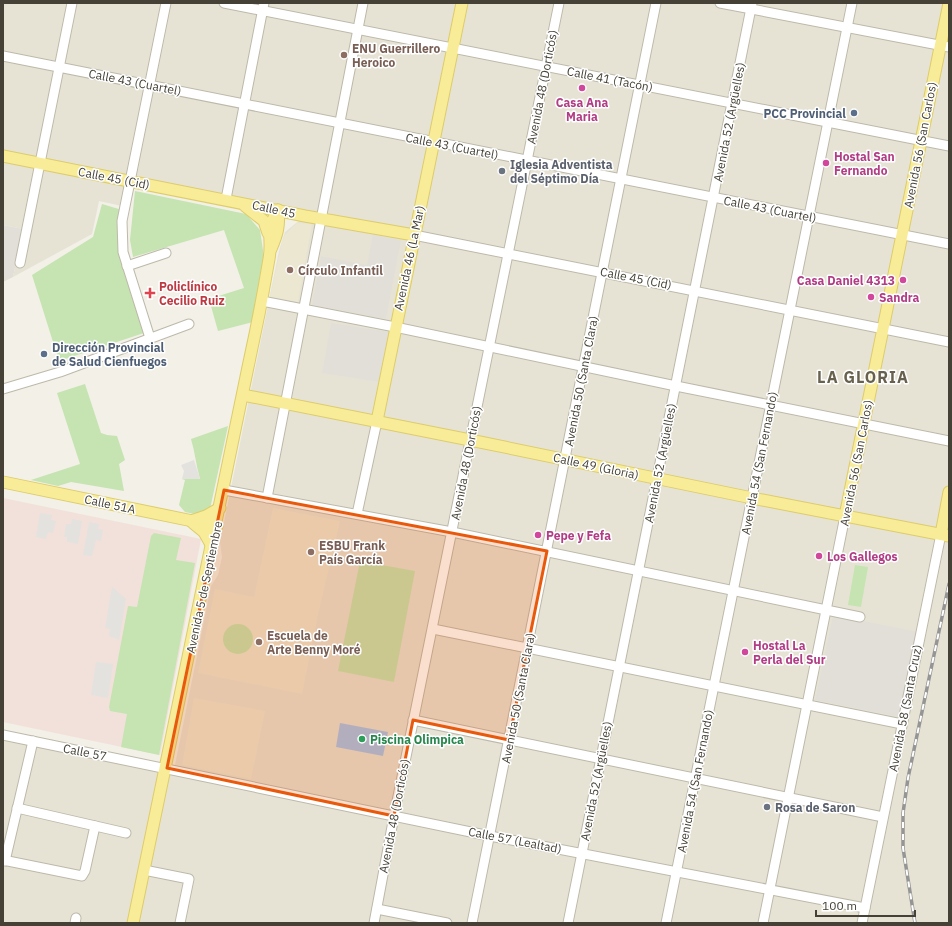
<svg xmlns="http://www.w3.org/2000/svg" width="952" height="926" font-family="'IBM Plex Sans',sans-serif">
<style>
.residential{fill:#e6e3d5}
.industrial{fill:#e2dfd8}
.education{fill:#ebe7d1}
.medical{fill:#f2e1da}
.green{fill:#c5e4b1}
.parking{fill:#e3e2de}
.water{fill:#a6c4ec}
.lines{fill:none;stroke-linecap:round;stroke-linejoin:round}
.minor-casing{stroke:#bdb9aa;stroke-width:11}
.major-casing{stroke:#ddcc6a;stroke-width:13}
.minor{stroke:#fff;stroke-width:9}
.major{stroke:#f8ec99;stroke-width:11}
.rail-casing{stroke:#959595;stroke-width:3.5}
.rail{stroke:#fff;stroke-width:2;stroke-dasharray:6;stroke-linecap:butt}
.marked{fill:#e8590c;fill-opacity:0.2;stroke:#e8590c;stroke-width:3;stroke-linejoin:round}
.education-dot{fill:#8d6e63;stroke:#fff;stroke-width:1.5}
.hotel-dot{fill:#d1479c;stroke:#fff;stroke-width:1.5}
.service-dot{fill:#5c6f8a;stroke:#fff;stroke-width:1.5}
.worship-dot{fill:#6b7280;stroke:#fff;stroke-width:1.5}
.health-dot{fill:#e0444e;stroke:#fff;stroke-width:1.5}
.leisure-dot{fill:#2e9e5b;stroke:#fff;stroke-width:1.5}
.labels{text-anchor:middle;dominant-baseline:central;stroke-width:3;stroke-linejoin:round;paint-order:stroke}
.education-label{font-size:12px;font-weight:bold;fill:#785e54;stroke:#fff;text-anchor:start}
.street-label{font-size:12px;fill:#454136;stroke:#fff}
.hotel-label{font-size:12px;font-weight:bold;fill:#b23c85;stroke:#fff;text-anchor:start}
.service-label{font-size:12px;font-weight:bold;fill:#4e5e75;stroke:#fff;text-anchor:end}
.worship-label{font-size:12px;font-weight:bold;fill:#5b616d;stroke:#fff;text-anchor:start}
.health-label{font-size:12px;font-weight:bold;fill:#be3a42;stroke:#fff;text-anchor:start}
.leisure-label{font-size:12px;font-weight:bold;fill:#27864d;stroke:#fff;text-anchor:start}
.district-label{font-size:16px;font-weight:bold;letter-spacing:1px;fill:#67614e;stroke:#fff}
</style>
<rect width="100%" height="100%" fill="#f2f0e7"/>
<polygon class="residential" points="3,3 949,3 949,923 3,923 3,736 174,770 211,586 218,575 222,557 220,542 279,251 285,232 306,215 127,180 122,206 99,201 92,234 13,277 23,229 3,225"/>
<g class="industrial">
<polygon points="3,225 23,229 13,277 3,282"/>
<polygon points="373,235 401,240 386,319 312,305 321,256 367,265"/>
<polygon points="331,323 390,332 379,382 322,373"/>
<polygon points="833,615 919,632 899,717 815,700"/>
</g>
<g class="education">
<polygon points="297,223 312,224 298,302 270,297 282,242 285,235"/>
<polygon points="273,508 340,521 319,610 302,694 198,673 215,589 254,597"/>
<polygon points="194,698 265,711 251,779 182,765"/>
</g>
<polygon class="medical" points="3,498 201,539 160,755 3,722"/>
<g class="green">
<polygon points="135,191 246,214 260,230 264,257 253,322 218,331 209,299 244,288 224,230 133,257 130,240"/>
<polygon points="102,204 122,210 119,250 144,333 59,361 32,275 93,237"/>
<polygon points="85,384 101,433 107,435 117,436 125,460 119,464 124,491 71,482 58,486 31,480 80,464 57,393"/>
<path d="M228 426 210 509 195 514 185 512 179 505 185 480 182 479H200C196 465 195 452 191 439Z"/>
<polygon points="154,533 181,538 176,560 195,563 159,755 121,747 127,714 110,711 109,707 128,606 137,607 151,536"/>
<polygon points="360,561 415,571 394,682 338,671"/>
<polygon points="855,565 868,567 861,607 848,605"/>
<circle cx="238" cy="639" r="15"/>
</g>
<g class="parking">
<polygon points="194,460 200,479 182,479 184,471 181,465"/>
<polygon points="40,513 52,515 51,520 56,521 53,533 48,532 46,539 36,537"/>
<polygon points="72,519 82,521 78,544 67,542 67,537 64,537 66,524 71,524"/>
<polygon points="89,522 99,524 98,529 103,530 101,541 96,540 92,556 83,555"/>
<polygon points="112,587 126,599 119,640 109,636 110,629 105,628"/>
<polygon points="96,662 113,664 108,698 91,695"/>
</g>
<polygon class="water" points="340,723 388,732 383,756 336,747"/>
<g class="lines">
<defs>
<g id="minor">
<polyline points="224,3 949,146"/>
<polyline points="720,3 949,47"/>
<polyline points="3,56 949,244"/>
<polyline points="226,199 264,3"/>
<polyline points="414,235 949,342"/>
<polyline points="20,263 72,3"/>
<polyline points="127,266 166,253"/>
<polyline points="262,301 395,327 676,386 949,441"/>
<polyline points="150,338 123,252 122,221 166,3"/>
<polyline points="3,389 60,372 189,324"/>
<polyline points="224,490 452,532 860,617"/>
<polyline points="267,498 363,3"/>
<polyline points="357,514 377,421"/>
<polyline points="433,629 902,724"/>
<polyline points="413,720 883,817"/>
<polyline points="3,735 490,836 865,908"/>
<polyline points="17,808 126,833"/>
<polyline points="3,860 82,876 85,871 95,826"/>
<polyline points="5,861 33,741"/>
<polyline points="144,870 189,879 180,923"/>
<polyline points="377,909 447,923"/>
<polyline points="75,923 76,918"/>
<polyline points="374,923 394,816 559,3"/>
<polyline points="472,923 656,3"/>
<polyline points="568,923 752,3"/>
<polyline points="666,923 852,3"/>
<polyline points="763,923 845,516"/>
<polyline points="862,923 941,534"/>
</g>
<g id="major">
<polyline points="3,156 305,216 414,235"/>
<polyline points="245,206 264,221 268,233"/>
<path d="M271 249C277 235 280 226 278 210"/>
<polyline points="243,395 470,440 752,498 949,536"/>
<polyline points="377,421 462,3"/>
<polyline points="3,482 217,526"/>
<polyline points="845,516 949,3"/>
<polyline points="191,521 206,516 220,508"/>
<polyline points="193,523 204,532 212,546"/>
<polyline points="941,534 949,492"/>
<path d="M133 923C172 738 211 553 248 367 256 331 263 295 269 259 273 236 264 234 278 210"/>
</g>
</defs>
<use href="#minor" class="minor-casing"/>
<use href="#major" class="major-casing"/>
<use href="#minor" class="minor"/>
<use href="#major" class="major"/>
<defs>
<polyline id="rail" points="915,923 903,848 903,813 908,778 949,584"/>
</defs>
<use href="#rail" class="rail-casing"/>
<use href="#rail" class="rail"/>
</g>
<path class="marked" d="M224 490 547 551 509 740 413 720 394 816 167 768Z"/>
<g class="education-dot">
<circle cx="344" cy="55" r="4"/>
<circle cx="290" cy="270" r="4"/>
<circle cx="311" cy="552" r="4"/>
<circle cx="259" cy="642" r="4"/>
</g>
<g class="hotel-dot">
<circle cx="582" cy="88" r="4"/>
<circle cx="826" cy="163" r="4"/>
<circle cx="903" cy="280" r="4"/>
<circle cx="871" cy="297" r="4"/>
<circle cx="538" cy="535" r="4"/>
<circle cx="819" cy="556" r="4"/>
<circle cx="745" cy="652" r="4"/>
</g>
<g class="service-dot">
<circle cx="854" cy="113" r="4"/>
<circle cx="44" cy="354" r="4"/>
</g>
<g class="worship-dot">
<circle cx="502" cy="171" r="4"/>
<circle cx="767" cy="807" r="4"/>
</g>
<path class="health-dot" d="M148 287h4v4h4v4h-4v4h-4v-4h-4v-4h4z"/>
<circle class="leisure-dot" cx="362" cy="739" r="4"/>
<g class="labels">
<g class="education-label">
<text x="352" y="48">ENU Guerrillero<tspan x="352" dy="14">Heroico</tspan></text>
<text x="298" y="270">Círculo Infantil</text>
<text x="319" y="545">ESBU Frank<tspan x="319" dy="14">País García</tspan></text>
<text x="267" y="635">Escuela de<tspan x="267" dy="14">Arte Benny Moré</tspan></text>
</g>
<g class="street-label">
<text transform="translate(610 79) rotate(11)">Calle 41 (Tacón)</text>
<text transform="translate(135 82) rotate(11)">Calle 43 (Cuartel)</text>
<text transform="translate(542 87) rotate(-79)">Avenida 48 (Dorticós)</text>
<text transform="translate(729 122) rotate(-79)">Avenida 52 (Argüelles)</text>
<text transform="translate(920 145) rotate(-79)">Avenida 56 (San Carlos)</text>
<text transform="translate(452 146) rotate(11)">Calle 43 (Cuartel)</text>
<text transform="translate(114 178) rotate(11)">Calle 45 (Cid)</text>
<text transform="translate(274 209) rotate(12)">Calle 45</text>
<text transform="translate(770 209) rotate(11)">Calle 43 (Cuartel)</text>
<text transform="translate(409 258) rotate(-78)">Avenida 46 (La Mar)</text>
<text transform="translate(636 278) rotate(11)">Calle 45 (Cid)</text>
<text transform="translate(581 381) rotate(-79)">Avenida 50 (Santa Clara)</text>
<text transform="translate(466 463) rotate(-79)">Avenida 48 (Dorticós)</text>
<text transform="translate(660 463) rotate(-79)">Avenida 52 (Argüelles)</text>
<text transform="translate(759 463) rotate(-79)">Avenida 54 (San Fernando)</text>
<text transform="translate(856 463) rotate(-79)">Avenida 56 (San Carlos)</text>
<text transform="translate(596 466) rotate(12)">Calle 49 (Gloria)</text>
<text transform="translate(110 504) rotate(12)">Calle 51A</text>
<text transform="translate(204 587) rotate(-78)">Avenida 5 de Septiembre</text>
<text transform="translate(518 698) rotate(-79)">Avenida 50 (Santa Clara)</text>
<text transform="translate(905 708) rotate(-79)">Avenida 58 (Santa Cruz)</text>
<text transform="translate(85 752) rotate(11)">Calle 57</text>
<text transform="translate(596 781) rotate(-79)">Avenida 52 (Argüelles)</text>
<text transform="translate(695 781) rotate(-79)">Avenida 54 (San Fernando)</text>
<text transform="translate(394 816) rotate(-79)">Avenida 48 (Dorticós)</text>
<text transform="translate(515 840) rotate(11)">Calle 57 (Lealtad)</text>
</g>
<g class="hotel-label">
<text x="582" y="102" text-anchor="middle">Casa Ana<tspan x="582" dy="14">Maria</tspan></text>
<text x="834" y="156">Hostal San<tspan x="834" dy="14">Fernando</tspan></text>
<text x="895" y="280" text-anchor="end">Casa Daniel 4313</text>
<text x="879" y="297">Sandra</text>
<text x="546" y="535">Pepe y Fefa</text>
<text x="827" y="556">Los Gallegos</text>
<text x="753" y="645">Hostal La<tspan x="753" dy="14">Perla del Sur</tspan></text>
</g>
<g class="service-label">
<text x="846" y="113">PCC Provincial</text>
<text x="52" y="347" text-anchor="start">Dirección Provincial<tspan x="52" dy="14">de Salud Cienfuegos</tspan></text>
</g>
<g class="worship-label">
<text x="510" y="164">Iglesia Adventista<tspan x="510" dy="14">del Séptimo Día</tspan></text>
<text x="775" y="807">Rosa de Saron</text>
</g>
<g class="health-label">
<text x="159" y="286">Policlínico<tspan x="159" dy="14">Cecilio Ruiz</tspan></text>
</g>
<g class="leisure-label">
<text x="370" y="739">Piscina Olimpica</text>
</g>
<g class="district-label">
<text x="863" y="377">LA GLORIA</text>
</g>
</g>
<rect width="952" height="926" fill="none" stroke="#454136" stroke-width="8"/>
<path d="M816 910v6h99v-6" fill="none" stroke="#454136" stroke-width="2"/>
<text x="822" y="910" font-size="12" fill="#454136" stroke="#ffffff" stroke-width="3" paint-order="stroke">100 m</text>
</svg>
